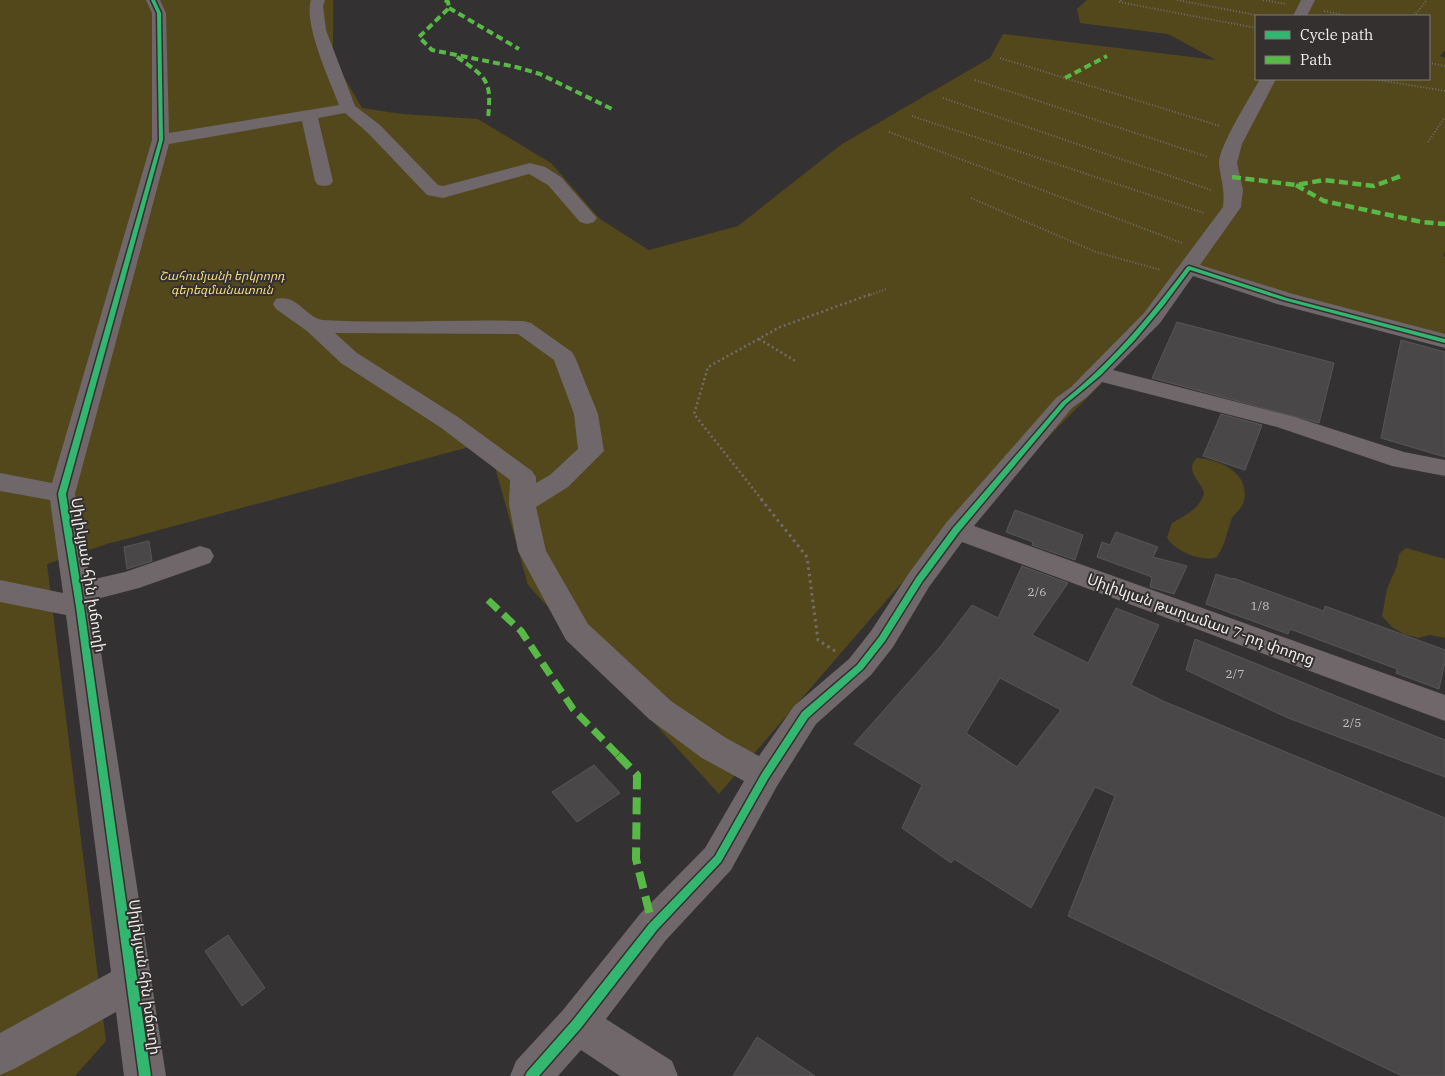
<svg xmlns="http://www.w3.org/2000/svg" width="1445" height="1076" font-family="'IBM Plex Serif','Noto Sans Armenian',serif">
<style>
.green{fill:#53481b;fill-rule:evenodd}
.building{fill:#494747;stroke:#585757;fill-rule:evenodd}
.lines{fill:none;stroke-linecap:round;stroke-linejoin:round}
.path-far2{stroke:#726c6d;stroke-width:2;stroke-dasharray:1 2;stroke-linecap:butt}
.path-far1{stroke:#726c6d;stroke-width:2.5;stroke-dasharray:2 3;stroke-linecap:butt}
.path{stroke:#726c6d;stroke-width:3;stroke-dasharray:2.5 4;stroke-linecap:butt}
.minor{fill:#6f6769;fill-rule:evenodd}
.quiet-far3{stroke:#58b947;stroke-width:4;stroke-dasharray:7 4;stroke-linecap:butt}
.quiet-far2{stroke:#58b947;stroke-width:4.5;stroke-dasharray:9 4.5;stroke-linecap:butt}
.quiet-far1{stroke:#58b947;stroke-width:7;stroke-dasharray:14 7;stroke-linecap:butt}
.quiet{stroke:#58b947;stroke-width:8;stroke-dasharray:17 8;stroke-linecap:butt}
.cycleway-casing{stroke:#343030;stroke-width:3}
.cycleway{fill:#33b770;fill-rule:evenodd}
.labels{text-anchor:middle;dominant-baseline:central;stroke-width:4;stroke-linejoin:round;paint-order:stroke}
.far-park-label{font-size:12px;font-style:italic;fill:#f4db7b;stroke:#343030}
.number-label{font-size:12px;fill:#c5c2c2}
.street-label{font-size:15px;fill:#eeebeb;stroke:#343030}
</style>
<rect width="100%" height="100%" fill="#333131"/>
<g class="green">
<path d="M0 0H333V58L362 108 402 114 478 119 551 163 600 219 649 250 738 226 842 144 990 58 1003 34 1216 60 1168 34 1080 23 1077 9 1087 0H1445V50L1440 56 1445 58V251L1443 256 1445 257V338L1198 267 1101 384 898 587 719 794 528 585 488 442 107 544 47 564 106 1041 75 1076H0ZM1256 16H1429V79H1256Z"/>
<path d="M1197 458C1221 460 1250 473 1244 501 1242 510 1233 513 1231 521 1226 536 1226 542 1217 557 1204 563 1173 551 1167 537L1172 523C1186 515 1201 508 1204 492 1200 481 1184 469 1197 458Z"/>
<polygon points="1406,548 1445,559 1445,638 1430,635 1418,638 1404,634 1392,627 1382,616 1387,589 1397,566 1399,554"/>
</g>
<g class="building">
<polygon points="1177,322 1334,363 1319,423 1152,378"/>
<polygon points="1401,340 1445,352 1445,457 1381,438"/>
<polygon points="1221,414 1262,425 1245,470 1203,456"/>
<polygon points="1015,510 1083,535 1075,560 1032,545 1033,542 1006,532"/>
<polygon points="1116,532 1158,547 1153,557 1187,566 1174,594 1150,587 1152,577 1097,557 1102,542 1110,545"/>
<polygon points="149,541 152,561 127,569 124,547"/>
<path d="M1022 566 1068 583 1032 635 1088 663 1116 608 1159 625 1131 685 1163 701 1445 818V1076H1402L1068 916 1115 796 1095 787 1031 908 954 859 951 863 902 828 922 785 854 744 940 647 972 605 998 618ZM1000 678 1061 710 1017 767 966 733Z"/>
<polygon points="1216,574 1232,579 1233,578 1324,611 1325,606 1445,650 1445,662 1439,689 1396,673 1397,669 1290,629 1288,634 1206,604"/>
<polygon points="1195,639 1445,740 1445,777 1288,718 1186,670"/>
<polygon points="594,765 620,793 577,822 552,792"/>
<polygon points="228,935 265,988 242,1006 205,951"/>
<polygon points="757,1037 815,1076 733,1076"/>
</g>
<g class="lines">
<g class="path-far2">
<polyline points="1121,0 1119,2 1256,28"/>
<polyline points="1177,0 1261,16"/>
<polyline points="1263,0 1286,4"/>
<polyline points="1324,11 1348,16"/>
<polyline points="1414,16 1427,0"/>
<polyline points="1000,58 1220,126"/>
<polyline points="1429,63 1445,66"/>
<polyline points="1373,79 1445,91"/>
<polyline points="975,80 1208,157"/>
<polyline points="943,98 1211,190"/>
<polyline points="912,116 1204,213"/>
<polyline points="889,132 1182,243"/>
<polyline points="1428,142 1445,117"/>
<polyline points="971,198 1096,252 1161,270"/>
<polyline points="868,296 886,289"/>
</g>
<g class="path-far1">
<polyline points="759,339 797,362"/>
<polyline points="762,500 694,414 708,367 780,327 871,294"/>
</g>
<polyline class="path" points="761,499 807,557 818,640 838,653"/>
<g class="minor">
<path d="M146 0H160L166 13 169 133 339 105C330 81 303 23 311 0H325L323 6 326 30 355 106 380 125 438 185 443 186 530 163 545 167 561 177 597 218 594 222 587 224 580 222 548 185 529 174 443 198 427 195 368 133 345 113 318 118 333 181 330 185 324 186 318 185 315 181 302 121 169 144 75 494 90 580 125 572 200 546 210 549 214 556 210 563 139 588 93 600 166 1076H124L116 1012 14 1069 0 1075V1033L111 972 66 615 0 602V580L63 593 50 500 0 491V473L52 483 152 140V13Z"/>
<polygon points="1301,0 1315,0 1307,16 1293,16"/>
<path d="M1260 79H1276L1242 144 1237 163 1243 190 1241 207 1200 265 1293 294 1445 334V348L1277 304 1193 276 1160 323 1113 370 1295 417 1404 452 1445 460V476L1392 466 1277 427 1102 382 1087 397 1072 408 974 526 1445 695V721L962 542 929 587 893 647 871 675 816 724 777 786 731 870 666 940 606 1019 672 1061 678 1076H620L581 1050 558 1076H510L516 1061 563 1010 640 914 705 848 744 781 702 758 649 719 566 640 518 551 509 504 510 480 440 427 341 363 307 331 276 309 273 304 276 299C299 294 305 318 323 320 390 324 457 319 523 321L531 323 572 352 575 357 598 414 604 451 568 487 536 507 546 551 588 624 671 701 726 738 759 756 794 706 849 659 871 631 909 573 946 523 1056 398 1071 387 1144 313 1223 207C1225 187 1221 182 1219 164 1218 147 1251 96 1260 79ZM335 333 518 334 554 360 574 414 578 449 550 475 536 483V477L532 471 458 417 357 353Z"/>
</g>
<g class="quiet-far3">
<polyline points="445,0 448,2 449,8 419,37 432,50 516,67 540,74 612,109"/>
<polyline points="449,8 519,49"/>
<path d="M457 57C487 78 492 80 488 118"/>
<polyline points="1065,78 1107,56"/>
</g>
<g class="quiet-far2">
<polyline points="1232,177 1296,185 1324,180 1374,186 1401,176"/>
<polyline points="1296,185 1324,201 1422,222 1445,224"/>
</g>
<polyline class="quiet-far1" points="488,600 521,631 573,709 619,756"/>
<polyline class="quiet" points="618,755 637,775 636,859 653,927"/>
<defs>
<g id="cycleway">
<polygon points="151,0 155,0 161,13 163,140 66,494 84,607 151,1076 139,1076 76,607 58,494 159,140 157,13"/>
<path d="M1189 266 1287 298 1445 339V343L1283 300 1190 270 1164 305 1134 341 1101 375 1066 404 959 532 922 582 885 641 863 669 808 718 768 779 721 862 657 930 581 1028 539 1076H525L527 1072 573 1020 649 924 715 856 762 773 802 712 857 665 879 637 916 578 953 528 1062 402C1111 363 1150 316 1187 267Z"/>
</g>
</defs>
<use href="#cycleway" class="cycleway-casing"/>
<use href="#cycleway" class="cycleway"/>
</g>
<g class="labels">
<g class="far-park-label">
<text x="222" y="275">Շահումյանի երկրորդ<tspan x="222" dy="14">գերեզմանատուն</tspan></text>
</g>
<g class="number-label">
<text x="1037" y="591">2/6</text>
<text x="1260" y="605">1/8</text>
<text x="1235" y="673">2/7</text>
<text x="1352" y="722">2/5</text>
</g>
<g class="street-label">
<text transform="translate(89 575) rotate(81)">Սիլիկյան հին խճուղի</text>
<text transform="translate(1201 619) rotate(20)">Սիլիկյան թաղամաս 7-րդ փողոց</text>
<text transform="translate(145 977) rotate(82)">Սիլիկյան հին խճուղի</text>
</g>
</g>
<rect x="1255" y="15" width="175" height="65" fill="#343030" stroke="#7e7b7b"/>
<rect x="1265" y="31" width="25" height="8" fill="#33b770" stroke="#7e7b7b"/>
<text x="1300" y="40" font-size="15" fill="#eeebeb">Cycle path</text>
<rect x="1265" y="56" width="25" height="8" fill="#58b947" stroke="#7e7b7b"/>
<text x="1300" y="65" font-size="15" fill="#eeebeb">Path</text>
</svg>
